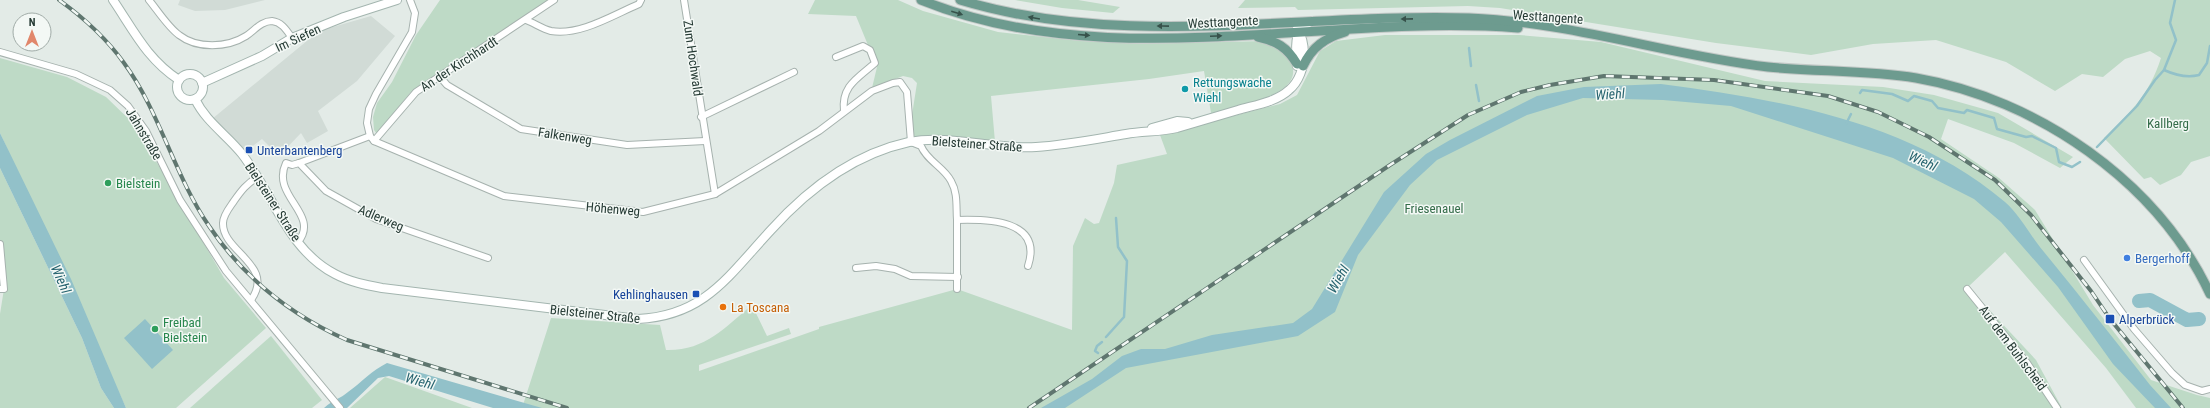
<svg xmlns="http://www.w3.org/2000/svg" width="2210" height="408" font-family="'Roboto Condensed',sans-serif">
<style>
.built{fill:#d1dbd6}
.green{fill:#bedac6}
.water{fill:#92c1c9}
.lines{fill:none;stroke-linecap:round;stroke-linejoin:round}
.stream{stroke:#92c1c9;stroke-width:2.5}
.river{stroke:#92c1c9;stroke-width:14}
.street-casing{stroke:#a6b2ae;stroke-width:8}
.secondary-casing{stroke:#a3b5af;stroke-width:10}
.primary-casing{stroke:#c2c8c6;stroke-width:11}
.street{stroke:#fff;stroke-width:6}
.secondary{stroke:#fff;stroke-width:8}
.primary{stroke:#6d9b8f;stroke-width:9}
.rail-casing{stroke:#5f766f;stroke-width:4}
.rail{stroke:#f3f8f5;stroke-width:2.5;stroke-dasharray:8;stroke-linecap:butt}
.oneway{fill:#37524b}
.culture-dot{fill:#0f9aa8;stroke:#f3f8f5;stroke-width:1.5}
.transit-dot{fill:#1a4fb4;stroke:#f3f8f5;stroke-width:1.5}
.leisure-dot{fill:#2e9e5b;stroke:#f3f8f5;stroke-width:1.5}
.shop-dot{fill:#3f7fe0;stroke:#f3f8f5;stroke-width:1.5}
.food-dot{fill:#e8710a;stroke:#f3f8f5;stroke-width:1.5}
.labels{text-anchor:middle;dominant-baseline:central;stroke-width:3;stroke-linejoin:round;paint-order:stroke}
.street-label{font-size:13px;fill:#253a34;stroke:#f3f8f5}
.culture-label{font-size:13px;fill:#0d838f;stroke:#f3f8f5;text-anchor:start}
.park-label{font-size:13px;fill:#346c49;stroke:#f3f8f5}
.transit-label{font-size:13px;fill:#164399;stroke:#f3f8f5;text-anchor:start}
.leisure-label{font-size:13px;fill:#27864d;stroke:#f3f8f5;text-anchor:start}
.shop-label{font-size:13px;fill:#366cbe;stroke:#f3f8f5;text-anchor:start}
.food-label{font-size:13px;fill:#c56008;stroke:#f3f8f5;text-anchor:start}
.water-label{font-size:14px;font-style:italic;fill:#26636f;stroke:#f3f8f5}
</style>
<rect width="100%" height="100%" fill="#e3ebe7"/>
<g class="built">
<polygon points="180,0 265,0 225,10 195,11 178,5"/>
<polygon points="371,16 395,36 357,81 318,111 328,131 307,143 301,133 279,156 262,139 242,154 212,119 319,31"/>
</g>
<g class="green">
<polygon points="440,0 551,0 410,93 377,134 374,130 373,117 377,103 392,82 416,35"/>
<path d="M815 0H898L923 11 998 32 1080 41 1140 44 1266 41C1277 46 1286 52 1291 63 1307 96 1231 108 1211 113L1204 71 1149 79 991 96 995 142 956 137H916L913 135 912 115 917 83 912 78 903 76 872 88 877 67 856 16 808 14Z"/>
<polygon points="1015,0 1078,0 1120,7 1113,13 1062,8"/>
<path d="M1245 0H2210V156L2191 162 2181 175 2160 185 2151 177 2144 179 2104 138C2131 112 2149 95 2161 58L2150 51 2125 59 2103 77 2082 74 2055 91 2006 62 1936 40 1873 44 1811 55 1716 43 1500 8 1468 6 1298 10 1295 7 1238 8Z"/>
<path d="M1385 35H1519L1601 42 1765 81 1883 87 1934 95 1998 113 2073 157 2060 168 2014 143 1948 119 1941 139 1999 178 2035 210 2093 305 2151 380 2197 395 2210 398V408H2136L2106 368 2005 252 1968 287 2036 360 2062 408H522L551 318 660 325 666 350C705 351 724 328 752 305L767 336 789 328 791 334 699 365V371L819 329V327L957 289 1072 330 1073 246 1085 218 1094 224 1099 223 1114 183 1117 165 1167 154 1160 135 1280 104 1297 95 1320 51 1336 41Z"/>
<polygon points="0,58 67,77 106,97 135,125 224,278 266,328 176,408 126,408 0,133"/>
<polygon points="0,168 82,338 101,388 114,408 0,408 0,314 4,289 0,253"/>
<polygon points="271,336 322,400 312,408 190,408"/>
<polygon points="385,377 472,408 350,408"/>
</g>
<g class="water">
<path d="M1661 84C1781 100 1909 121 2005 202 2020 215 2031 237 2044 252 2080 296 2115 340 2150 385L2171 408H2155L2113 364 2058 287 2001 222 1974 199 1893 158 1731 106 1663 100 1583 98 1527 115 1437 160 1410 185 1358 255 1335 312 1298 336 1126 368 1065 408H1041L1092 379 1122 356 1141 349H1165L1212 335 1293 323 1312 309 1384 192 1426 154 1450 140 1537 96 1584 87Z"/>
<polygon points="0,133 71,279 126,408 114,408 101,388 82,338 0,168"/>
<polygon points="145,319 173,350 152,369 124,338"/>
<path d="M387 363 542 408H493L389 376 378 378 347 408H324C334 399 340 399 348 392 362 382 371 371 387 363Z"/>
</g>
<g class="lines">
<g class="stream">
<polyline points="1469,48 1471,66"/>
<path d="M2164 70C2175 75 2187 78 2199 75L2207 63 2210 46"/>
<polyline points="1476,85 1479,101"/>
<polyline points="1860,93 1862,90 1892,94 1908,101 1914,96 1932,101 1938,108 1964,113 1967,110 1994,118 1997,129 2026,137 2032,136 2056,148 2059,162 2072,167 2080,162"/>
<polyline points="1846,124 1851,114"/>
<polyline points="2097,147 2137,106 2155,80 2164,70 2176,40 2170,23 2175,0"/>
<polyline points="1106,337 1124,317 1127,261 1118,247 1116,218"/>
<polyline points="1098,353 1095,351 1097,346 1102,342"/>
</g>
<polyline class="river" points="2139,301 2150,300 2187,320 2199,319"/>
<defs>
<g id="street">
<path d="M149 0C158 11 168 27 179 35 197 49 227 48 246 36 254 31 261 21 272 21 282 22 287 31 292 38"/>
<path d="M410 0 415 13 412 32 376 94 369 109 367 123 370 136 374 141 504 196 643 212 715 194 819 131 872 91 893 83 900 82 907 92 911 142 921 146C927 161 944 167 951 181 958 193 956 207 957 220 989 219 1043 220 1028 266"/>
<polyline points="684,0 715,194"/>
<path d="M526 20C534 23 543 29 551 31 580 36 613 15 639 4L641 0"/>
<polyline points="0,52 76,74 110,90 128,106 146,131 180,200 226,271 340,408"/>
<path d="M836 57 863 46 870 50 875 63C858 78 841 86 844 111"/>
<polyline points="440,77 447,85 521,129 627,145 705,141"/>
<polyline points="701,117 794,72"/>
<polyline points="374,141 416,92 554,0"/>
<polyline points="299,163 370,136"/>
<polyline points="957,220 957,289"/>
<path d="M298 242C321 214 270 196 286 163L292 165 299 163 326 191 376 219 488 258"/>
<polyline points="0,244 4,289 0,289"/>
<polyline points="2084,260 2134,329 2172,373 2185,385 2202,391 2210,389"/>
<polyline points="856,268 876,266 895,269 911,276 958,277"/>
<polyline points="1967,289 2027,363 2057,408"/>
<path d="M251 300C276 265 222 252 223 223 223 215 230 207 234 201 241 191 247 183 258 177"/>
</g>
<g id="secondary">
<path d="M113 0C134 31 147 59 179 80"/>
<path d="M1297 66C1296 47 1292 30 1312 21"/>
<circle cx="190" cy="87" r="13"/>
<polyline points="202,83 262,56 292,38 344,17 397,0"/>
<path d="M195 99C206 122 227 135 242 154 273 194 288 250 335 274 350 282 366 285 382 288L638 319C705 316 729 275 771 230 808 189 854 154 909 142 951 134 994 150 1036 147 1066 145 1096 139 1126 134 1143 131 1161 132 1177 128 1197 122 1218 116 1238 110 1255 105 1276 102 1289 90 1299 82 1304 67 1304 55 1304 45 1303 37 1297 29"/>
<polyline points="1152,128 1177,121 1188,122"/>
</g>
<g id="primary">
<path d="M921 0C1108 76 1322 13 1518 28"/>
<path d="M960 0C1125 50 1300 13 1469 18 1571 22 1668 55 1768 67 1818 72 1867 70 1916 78 2037 99 2157 181 2210 294"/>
<path d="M1258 37C1276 41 1287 47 1297 64"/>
<path d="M1303 66C1312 47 1325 38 1345 32"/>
</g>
</defs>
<use href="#street" class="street-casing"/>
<use href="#secondary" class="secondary-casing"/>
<use href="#primary" class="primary-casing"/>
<use href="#street" class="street"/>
<use href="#secondary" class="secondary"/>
<use href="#primary" class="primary"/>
<defs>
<g id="rail">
<path d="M59 0C84 18 106 38 124 63 160 112 174 175 209 226 243 277 291 315 347 340L567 408"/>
<polyline points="1029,408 1390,165 1468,115 1521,92 1550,85 1604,76 1714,80 1828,96 1878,112 1929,137 1995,180 2031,215 2091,291 2110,319 2183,408"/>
</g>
</defs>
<use href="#rail" class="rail-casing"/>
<use href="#rail" class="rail"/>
</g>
<defs><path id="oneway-solid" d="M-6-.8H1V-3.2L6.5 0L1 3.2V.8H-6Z"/></defs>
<g class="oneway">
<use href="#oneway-solid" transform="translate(957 13) rotate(17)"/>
<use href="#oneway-solid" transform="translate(1034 18) rotate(-170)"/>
<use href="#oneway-solid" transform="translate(1407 19) rotate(179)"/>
<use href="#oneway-solid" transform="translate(1163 26) rotate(-179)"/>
<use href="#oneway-solid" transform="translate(1084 35) rotate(5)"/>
<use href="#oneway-solid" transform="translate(1216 36) rotate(-3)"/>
</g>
<circle class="culture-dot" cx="1185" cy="89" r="4"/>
<g class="transit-dot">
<rect x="245" y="146" width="8" height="8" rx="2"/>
<rect x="692" y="290" width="8" height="8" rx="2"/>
<rect x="2105" y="314" width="10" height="10" rx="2"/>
</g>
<g class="leisure-dot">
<circle cx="108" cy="183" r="4"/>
<circle cx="155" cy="329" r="4"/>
</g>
<circle class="shop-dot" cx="2127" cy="258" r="4"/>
<circle class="food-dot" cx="723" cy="307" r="4"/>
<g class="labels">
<g class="street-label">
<text transform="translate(1548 17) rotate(4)">Westtangente</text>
<text transform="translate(1223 22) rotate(-3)">Westtangente</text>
<text transform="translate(298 38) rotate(-25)">Im Siefen</text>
<text transform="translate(693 58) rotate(82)">Zum Hochwald</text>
<text transform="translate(459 64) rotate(-33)">An der Kirchhardt</text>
<text transform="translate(144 134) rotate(59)">Jahnstraße</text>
<text transform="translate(565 136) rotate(9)">Falkenweg</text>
<text transform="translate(977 144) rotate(4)">Bielsteiner Straße</text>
<text transform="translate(273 202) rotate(57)">Bielsteiner Straße</text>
<text transform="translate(613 209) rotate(5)">Höhenweg</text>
<text transform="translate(381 218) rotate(23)">Adlerweg</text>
<text transform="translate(595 314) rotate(6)">Bielsteiner Straße</text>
<text transform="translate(2013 348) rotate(53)">Auf dem Buhlscheid</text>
</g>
<g class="culture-label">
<text x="1193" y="82">Rettungswache<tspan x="1193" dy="15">Wiehl</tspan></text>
</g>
<g class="park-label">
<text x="2168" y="123">Kallberg</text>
<text x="1434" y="208">Friesenauel</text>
</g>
<g class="transit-label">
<text x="257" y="150">Unterbantenberg</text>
<text x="688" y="294" text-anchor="end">Kehlinghausen</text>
<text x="2119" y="319">Alperbrück</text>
</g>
<g class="leisure-label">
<text x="116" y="183">Bielstein</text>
<text x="163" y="322">Freibad<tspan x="163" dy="15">Bielstein</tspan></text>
</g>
<g class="shop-label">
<text x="2135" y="258">Bergerhoff</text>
</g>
<g class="food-label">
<text x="731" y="307">La Toscana</text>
</g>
<g class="water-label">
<text transform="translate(1610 94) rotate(-4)">Wiehl</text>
<text transform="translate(1923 161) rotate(24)">Wiehl</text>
<text transform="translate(61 279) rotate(66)">Wiehl</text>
<text transform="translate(1338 279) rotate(-60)">Wiehl</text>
<text transform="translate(420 381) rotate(16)">Wiehl</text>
</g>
</g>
<g transform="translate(32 32)"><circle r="19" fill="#f3f8f5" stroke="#a1aca8"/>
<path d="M0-3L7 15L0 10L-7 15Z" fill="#e1876b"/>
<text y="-6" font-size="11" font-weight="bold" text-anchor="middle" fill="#253a34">N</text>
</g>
</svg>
